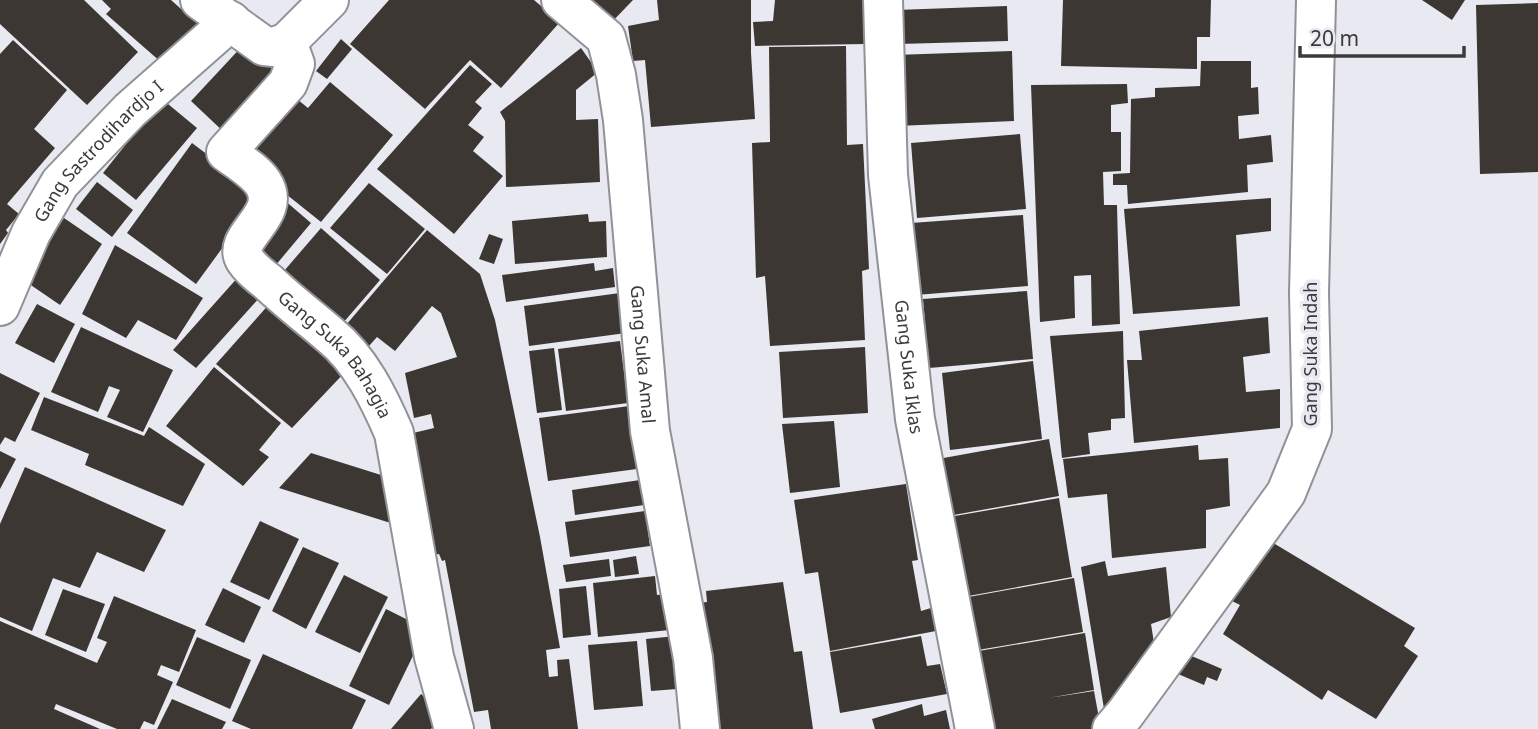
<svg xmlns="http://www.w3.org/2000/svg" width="1538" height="729" font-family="'Noto Sans',sans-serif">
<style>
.building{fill:#3d3733}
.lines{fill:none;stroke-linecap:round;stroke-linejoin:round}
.street-casing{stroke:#919198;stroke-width:42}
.street{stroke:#fff;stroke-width:38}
.labels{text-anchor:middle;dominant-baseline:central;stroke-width:7;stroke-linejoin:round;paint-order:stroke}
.street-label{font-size:18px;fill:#3b3b3e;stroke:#e9e9f1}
</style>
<rect width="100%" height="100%" fill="#e9e9f1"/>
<g class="building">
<polygon points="0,0 84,0 138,52 87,105 0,24"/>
<polygon points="102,0 171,0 198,24 162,63 106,14 111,9"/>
<polygon points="389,0 534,0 560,22 501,88 470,60 425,109 350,44"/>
<polygon points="581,0 633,0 609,25"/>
<polygon points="657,0 751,0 751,53 755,119 651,127 645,60 633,61 628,26 659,20"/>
<polygon points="775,0 864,0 865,44 755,46 753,22 773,21"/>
<polygon points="1063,0 1211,0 1210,37 1197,37 1197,69 1061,66"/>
<polygon points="1422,0 1465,0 1452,20"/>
<polygon points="1538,3 1538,172 1480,174 1476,5"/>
<polygon points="1007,6 1008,41 898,44 896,10"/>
<polygon points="341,39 352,49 327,79 316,71"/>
<polygon points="13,40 67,90 34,129 55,148 7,204 19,214 6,230 8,233 0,244 0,54"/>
<polygon points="246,42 281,75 226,134 191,101"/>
<polygon points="846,46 847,145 863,144 869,269 862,271 865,340 770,346 765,276 756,278 752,143 770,142 769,47"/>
<polygon points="581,48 598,72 576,90 576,120 598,119 600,182 506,187 505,121 500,112"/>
<polygon points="1012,51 1014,121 897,126 894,55"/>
<polygon points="1201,61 1251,61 1251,88 1258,87 1259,114 1238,116 1239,139 1271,135 1273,162 1247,165 1248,192 1128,204 1127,185 1113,185 1113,174 1130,173 1131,99 1155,97 1155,88 1200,86"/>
<polygon points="470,65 492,84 475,102 482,108 468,125 484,137 473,151 503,176 454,234 377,169"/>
<polygon points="330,82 393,135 321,222 246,162 272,130 287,91 308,108"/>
<polygon points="1127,84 1128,103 1111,105 1111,132 1121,132 1121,171 1103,172 1104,205 1117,205 1120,324 1092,326 1091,275 1074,276 1075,318 1040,322 1031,85"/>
<polygon points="162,99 197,128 136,200 103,173"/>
<polygon points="1020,134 1026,209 917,218 911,143"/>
<polygon points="192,143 261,195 196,284 127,233"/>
<polygon points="97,182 133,210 112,237 76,209"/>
<polygon points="369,183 425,229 387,274 330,228"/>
<polygon points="1271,198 1271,231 1236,235 1240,306 1133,314 1124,209"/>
<polygon points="283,199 311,223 270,272 243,250"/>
<polygon points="588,214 589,222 606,221 607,257 515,264 512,221"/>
<polygon points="1023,215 1028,286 916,295 911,223"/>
<polygon points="64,218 102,244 60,305 22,279"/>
<polygon points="321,228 380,280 343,323 284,271"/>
<polygon points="427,230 480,274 495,320 540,537 560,648 546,650 549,677 558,676 557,660 569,659 578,729 491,729 488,710 474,712 445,560 442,561 439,554 432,555 409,434 434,428 431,414 414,418 405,373 457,357 441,313 432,306 395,351 377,337 369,346 346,325"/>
<polygon points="489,234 503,239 494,264 479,259"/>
<polygon points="115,245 203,298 176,340 138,320 126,338 82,314"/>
<polygon points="594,263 595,271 613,268 615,287 506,302 502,275"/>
<polygon points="240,275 261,296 196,368 173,350"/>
<polygon points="1027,291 1033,359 929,368 923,299"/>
<polygon points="620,293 626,333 529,346 524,306"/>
<polygon points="271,302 347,370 292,428 216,364"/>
<polygon points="37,304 75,324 54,363 15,343"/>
<polygon points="1268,317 1270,353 1243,357 1246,392 1280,389 1280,428 1134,443 1127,360 1142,360 1139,331"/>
<polygon points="81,327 173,370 143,432 107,417 120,390 109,386 98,412 51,392"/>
<polygon points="1123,331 1125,418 1111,419 1111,430 1088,433 1090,454 1062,458 1050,336"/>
<polygon points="620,341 628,403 566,411 558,349"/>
<polygon points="865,347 868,413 783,418 779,352"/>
<polygon points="554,348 562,410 537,413 529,351"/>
<polygon points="1033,361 1042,439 950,450 942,373"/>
<polygon points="214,367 281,423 259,450 269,457 243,486 166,426"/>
<polygon points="0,373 40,393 15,442 5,437 0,445"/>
<polygon points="44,397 144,436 149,427 205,464 183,506 85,465 89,454 31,430"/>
<polygon points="637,405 644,468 548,481 539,418"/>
<polygon points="834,421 840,487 790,493 782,424"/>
<polygon points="1049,439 1059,496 948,516 938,459"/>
<polygon points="1198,445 1199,460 1228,458 1230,506 1206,510 1206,548 1112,558 1107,494 1068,498 1063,459"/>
<polygon points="0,451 16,459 0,489"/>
<polygon points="311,453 381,475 397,525 279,488"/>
<polygon points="25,467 166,530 144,572 97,552 80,588 53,578 32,631 0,617 0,524"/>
<polygon points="640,480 644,505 575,515 572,490"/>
<polygon points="906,484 918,560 912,561 921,611 931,608 936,631 830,651 818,572 805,574 794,500"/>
<polygon points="1059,498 1072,577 963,597 949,517"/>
<polygon points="645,511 650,546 570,557 565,522"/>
<polygon points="260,521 299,539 269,600 230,582"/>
<polygon points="1265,538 1415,628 1404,646 1418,656 1376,719 1328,690 1322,700 1223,634 1240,605 1228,599"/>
<polygon points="303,547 339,563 306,629 272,611"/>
<polygon points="636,556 639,574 615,577 613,560"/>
<polygon points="609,559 611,576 566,582 563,565"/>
<polygon points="1105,561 1108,576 1166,567 1171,617 1151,624 1154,643 1104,709 1081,567"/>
<polygon points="344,575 388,597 360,653 315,632"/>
<polygon points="655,576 657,595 667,594 670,630 598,637 593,583"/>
<polygon points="1074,578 1083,632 972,651 963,598"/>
<polygon points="783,582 794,652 802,651 813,729 712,729 691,604 707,602 706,591"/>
<polygon points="586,586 591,635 563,638 559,589"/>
<polygon points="223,588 261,607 244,643 205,625"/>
<polygon points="63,589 105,604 86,652 45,635"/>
<polygon points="114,596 196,630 179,672 161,665 157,675 173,682 154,725 144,721 140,729 117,729 56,704 54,709 100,729 0,729 0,621 97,663 107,642 97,638"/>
<polygon points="386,609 426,629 389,705 349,686"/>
<polygon points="1085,633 1094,690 1048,698 1094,691 1101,729 986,729 973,652"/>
<polygon points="686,635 690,688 651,691 646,639"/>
<polygon points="921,636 927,666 940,664 947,694 840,713 830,652"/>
<polygon points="197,637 251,660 230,709 176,685"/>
<polygon points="637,641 643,706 594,710 588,645"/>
<polygon points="263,654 366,700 352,729 251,729 232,721"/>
<polygon points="1187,654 1222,669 1217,681 1207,677 1204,685 1178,674"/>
<polygon points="421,694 444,714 431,729 391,729"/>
<polygon points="172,699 226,722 222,729 157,729"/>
<polygon points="922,704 924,716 946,710 950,729 875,729 872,719"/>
</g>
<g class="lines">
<defs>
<g id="street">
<polyline points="200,0 264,46 274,47 287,42 329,0"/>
<path id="s1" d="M561 0 606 38 616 75 623 120 650 431 693 658 700 729"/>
<path id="s2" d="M883 0 888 175 915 419 975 729"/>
<path id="s3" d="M287 42 295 64 288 83 226 152C238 161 255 171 263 183 284 216 230 236 245 260 251 269 260 276 268 282 288 301 309 317 330 335 360 359 379 398 394 433L434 657 454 729"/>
<path id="s4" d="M0 306 31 233 60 183 130 110 231 21"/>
<polyline points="1112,729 1125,714 1286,493 1312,429 1309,293 1316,0"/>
</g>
</defs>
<use href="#street" class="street-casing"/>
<use href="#street" class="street"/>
</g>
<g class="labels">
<g class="street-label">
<text stroke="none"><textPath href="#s4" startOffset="186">Gang Sastrodihardjo I</textPath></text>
<text transform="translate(1310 354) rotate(-90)">Gang Suka Indah</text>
<text stroke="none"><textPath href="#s1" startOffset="378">Gang Suka Amal</textPath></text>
<text stroke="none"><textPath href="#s3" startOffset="402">Gang Suka Bahagia</textPath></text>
<text stroke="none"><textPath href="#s2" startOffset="368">Gang Suka Iklas</textPath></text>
</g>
</g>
<path d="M1300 46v10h164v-10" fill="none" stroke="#3b3b3e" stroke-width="3.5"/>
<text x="1310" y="46" font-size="21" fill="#3b3b3e" stroke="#e9e9f1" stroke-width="5" paint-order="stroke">20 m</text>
</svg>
